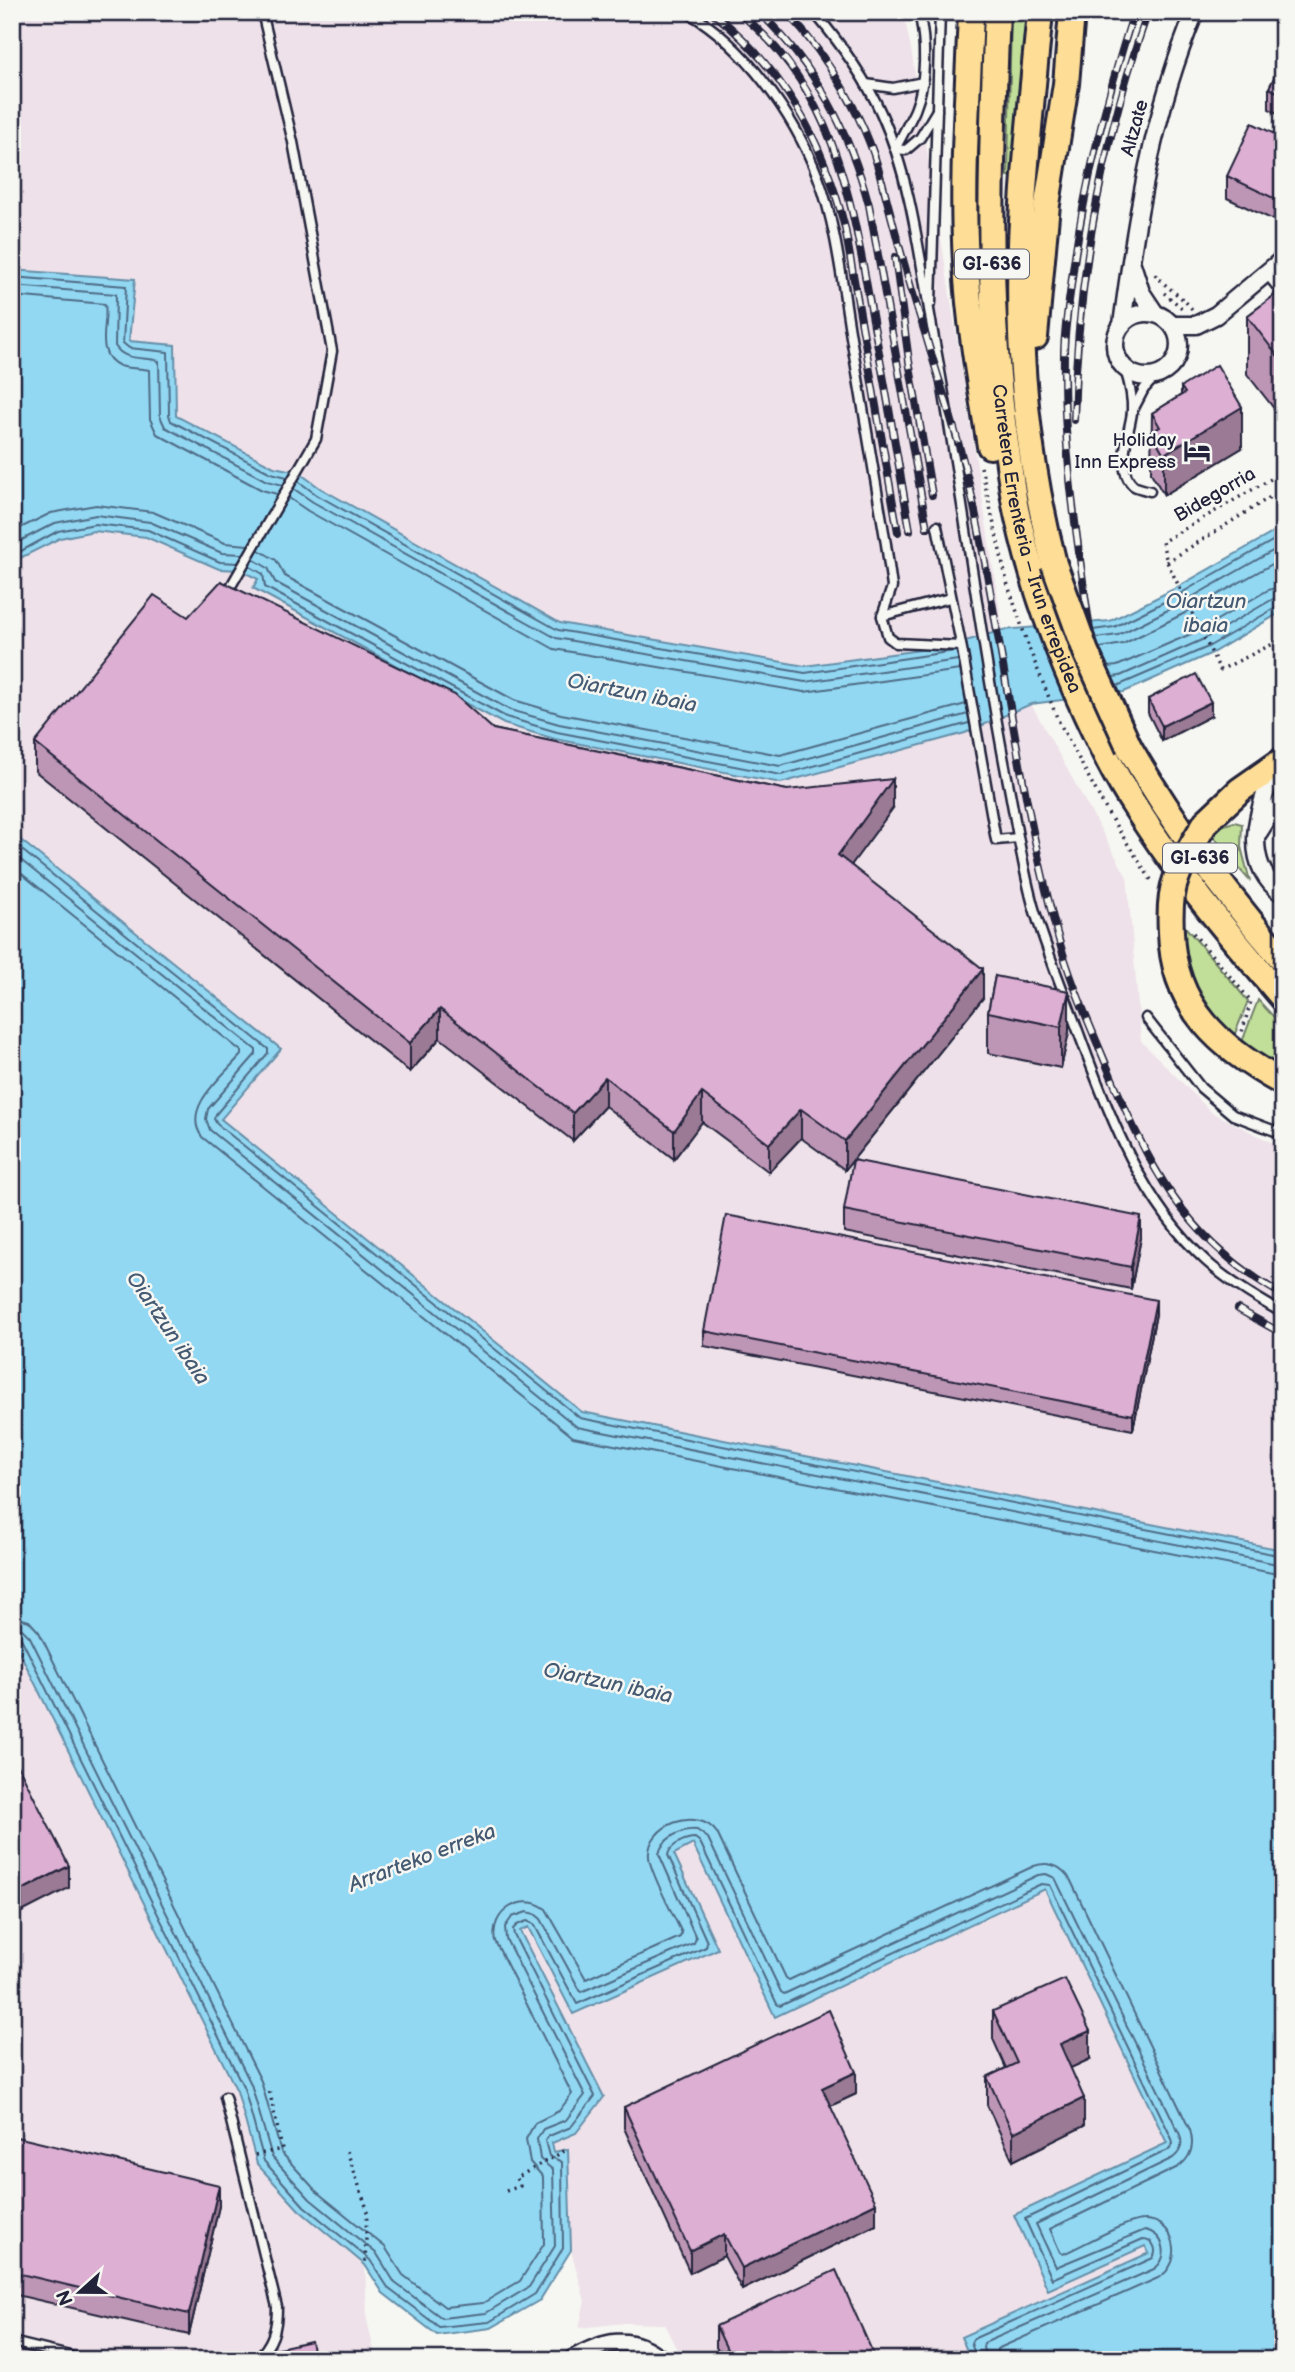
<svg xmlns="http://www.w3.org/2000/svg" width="1295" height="2372" font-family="'Balsamiq Sans',sans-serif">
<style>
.built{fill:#eee1e9}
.green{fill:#c1df98;stroke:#72806a;stroke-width:2}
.water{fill:#92d8f3;stroke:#658fa9;stroke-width:2}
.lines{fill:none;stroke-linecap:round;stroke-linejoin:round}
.shore{stroke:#4f6b85;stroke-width:2}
.service-casing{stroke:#22223b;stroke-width:13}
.minor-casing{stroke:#22223b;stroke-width:21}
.primary-casing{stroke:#22223b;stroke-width:30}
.path{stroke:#22223b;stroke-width:3.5;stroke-dasharray:2 5;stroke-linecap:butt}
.service{stroke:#f6f6f2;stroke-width:8}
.minor{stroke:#f6f6f2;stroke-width:16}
.primary{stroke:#fede96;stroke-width:24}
.rail-casing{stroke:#22223b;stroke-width:8}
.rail{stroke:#f6f6f2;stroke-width:5;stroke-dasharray:16;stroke-linecap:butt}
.primary-bridge-casing{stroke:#22223b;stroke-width:30;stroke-linecap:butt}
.primary-bridge{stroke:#fede96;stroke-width:24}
.wall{fill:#bd96b5;stroke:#22223b;stroke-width:2}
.shaded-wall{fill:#9a7a94;stroke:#22223b;stroke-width:2}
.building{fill:#dcafd3;stroke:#22223b;stroke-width:2}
.labels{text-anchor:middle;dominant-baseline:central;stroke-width:5;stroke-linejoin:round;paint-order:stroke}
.shield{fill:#f6f6f2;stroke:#626272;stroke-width:2}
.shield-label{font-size:18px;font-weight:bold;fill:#22223b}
.street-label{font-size:19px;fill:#22223b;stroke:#f6f6f2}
.poi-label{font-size:19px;fill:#22223b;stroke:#f6f6f2;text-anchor:end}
.water-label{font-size:21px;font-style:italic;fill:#445972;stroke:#f6f6f2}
</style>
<rect width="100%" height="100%" fill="#f6f6f2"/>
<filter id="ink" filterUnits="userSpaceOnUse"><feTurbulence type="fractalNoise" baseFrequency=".0143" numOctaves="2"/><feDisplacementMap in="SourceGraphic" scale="14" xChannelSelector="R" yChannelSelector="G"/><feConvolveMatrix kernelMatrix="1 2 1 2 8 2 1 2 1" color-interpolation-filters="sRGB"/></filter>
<g filter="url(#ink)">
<g class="built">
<polygon points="12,12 903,12 911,49 1003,630 949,646 805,666 560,623 320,488 298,472 274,467 176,416 175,345 129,341 12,270"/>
<polygon points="94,531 146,537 219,569 240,570 258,579 253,588 965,733 1031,704 1127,877 1141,1041 1211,1112 1283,1148 1283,1550 582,1412 221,1118 280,1049 12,833 12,565 22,557 60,538"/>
<polygon points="12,1637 237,2091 257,2164 299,2210 365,2265 367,2320 376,2360 39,2360 12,2354"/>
<polygon points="693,1844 775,2016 1045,1889 1167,2143 1015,2215 1048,2289 1145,2245 1149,2253 961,2336 971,2360 682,2360 664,2324 624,2323 579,2328 585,2301 571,2250 568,2149 554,2153 551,2142 576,2133 519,1931 528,1927 718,1948 674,1854"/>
</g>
<g class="green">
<polygon points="1011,12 1027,12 1013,177 1008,176"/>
<polygon points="1234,822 1242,824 1241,847 1250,881 1230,858 1213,835 1221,826"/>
<path d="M1181 922 1248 1001 1234 1036C1197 1003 1183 972 1181 922Z"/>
<polygon points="1258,1000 1283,1027 1283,1070 1242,1042"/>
</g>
<g class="water">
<polygon points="12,270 135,279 129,341 175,345 176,416 274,467 298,472 320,488 560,623 805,666 949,646 1003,630 1110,621 1172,590 1283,527 1283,611 1212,653 1124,692 1031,704 965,733 781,783 555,739 504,724 253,588 258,579 240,570 219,569 146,537 94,531 60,538 22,557 12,565"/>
<polygon points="12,833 281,1049 221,1119 582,1412 1283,1550 1283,2360 971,2360 961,2337 1149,2253 1145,2246 1048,2290 1014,2215 1167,2143 1045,1889 775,2017 693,1844 674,1854 718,1949 573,2014 528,1927 520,1931 604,2097 576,2133 552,2143 554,2152 568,2149 571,2250 540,2300 491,2328 437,2335 383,2293 365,2265 299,2210 257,2164 237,2091 12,1637"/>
</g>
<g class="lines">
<g class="shore">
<polyline points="12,277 126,286 123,343 129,348 168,352 169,415 171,421 271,473 287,477"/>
<path d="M12 286 116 294 115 346C125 362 143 356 159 361L160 416 165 427 267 481 283 485"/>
<path d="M12 296 105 304C109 324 93 354 120 366 129 369 140 368 149 370L150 419 157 434 262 490 277 494"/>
<polyline points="298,481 317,495 558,630 805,673 955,651"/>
<polyline points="294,489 313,502 556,638 805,682 958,660"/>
<polyline points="289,498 308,511 554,649 804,692 960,670"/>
<polyline points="12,532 51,513 96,505 153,512 225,543 248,545"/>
<polyline points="12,545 55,523 96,515 150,522 222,553 243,554"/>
<polyline points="259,550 276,560 285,576 514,700 561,714 780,755 966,704"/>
<polyline points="12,556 58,531 95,524 148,530 220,562 238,563"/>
<polyline points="253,559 268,568 275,582 510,710 559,724 780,766 968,714"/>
<polyline points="249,566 263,574 265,587 506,717 557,732 781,775 969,723"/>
<polyline points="1093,630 1114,627 1176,596 1283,535"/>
<polyline points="1096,638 1118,635 1180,604 1283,545"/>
<polyline points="1100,648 1123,644 1185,613 1283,558"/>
<polyline points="1108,667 1117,666 1200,630 1268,590 1283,586"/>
<polyline points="1113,677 1120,676 1204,639 1273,599 1283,597"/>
<polyline points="1117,686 1208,647 1277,607 1283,606"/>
<polyline points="12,842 268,1049 268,1053 216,1114 214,1119 217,1124 580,1418 1283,1556"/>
<polyline points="12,853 256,1050 256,1054 208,1109 206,1119 210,1130 577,1427 1283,1565"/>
<path d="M12 866 241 1051V1055C222 1077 181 1108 202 1137L573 1437 1283 1575"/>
<path d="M12 1616 29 1621 39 1632 261 2081 281 2152 317 2192 385 2247 403 2275 445 2307 483 2303 520 2281 544 2244 543 2177 530 2162 526 2139 535 2123 559 2111 572 2094 495 1941C489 1911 523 1891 546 1909L586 1979 680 1937 682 1933C674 1916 650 1873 649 1857 646 1825 698 1805 717 1833L786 1978 789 1980 1034 1866C1049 1861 1061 1866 1070 1879L1190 2130C1195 2146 1191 2158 1178 2167L1050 2229 1060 2252 1063 2254C1082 2246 1126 2220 1144 2220 1175 2219 1186 2262 1158 2278L997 2349 996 2360"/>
<path d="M12 1627 22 1629 30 1637 251 2084 272 2157 310 2199 377 2254 395 2283 442 2318 486 2313 529 2287 555 2246 553 2170 540 2159 537 2139 543 2129 566 2120 585 2095 506 1939 505 1927 512 1917 527 1912 535 1914 541 1919 581 1992 694 1943 696 1938 659 1854C662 1839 681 1828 697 1830L708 1838 781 1992 784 1994 1038 1875 1046 1874 1055 1878 1180 2135C1183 2144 1181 2152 1173 2158L1036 2224 1056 2267 1145 2230C1164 2234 1171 2257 1154 2269L984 2343 983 2347 986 2360"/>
<path d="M12 1636H18L22 1640 244 2088 264 2161 304 2206 370 2260 389 2289 439 2327 489 2322 535 2294 563 2248 562 2162 549 2156 545 2141 549 2136 571 2127 595 2096 514 1935 513 1929 517 1925 527 1921 534 1924 577 2004 706 1947 707 1942 668 1855C670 1845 685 1838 695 1838L700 1842 777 2004 780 2006 1041 1884 1050 1885 1172 2139 1173 2144 1168 2150 1025 2219 1052 2279 1143 2239C1153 2239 1158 2250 1153 2258L973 2339 971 2343 977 2360"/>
</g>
<defs>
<g id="service">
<path d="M687 12C745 45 794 115 818 177 838 230 843 293 853 349 864 414 875 479 886 544L892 587 882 616 888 637 896 643 961 646"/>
<path d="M814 12C840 43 865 77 881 113 914 186 921 271 936 349 962 490 979 631 1006 772 1015 816 1021 861 1033 905 1046 950 1065 995 1081 1039 1110 1118 1143 1204 1206 1261 1229 1282 1256 1298 1283 1313"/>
<path d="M919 12C926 42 927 81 915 110 909 123 902 136 895 149L906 150 920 138 937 110"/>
<polyline points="866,84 893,88 923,82"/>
<polyline points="1266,273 1283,294"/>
<polyline points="931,303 940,12"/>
<path d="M1125 369C1129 382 1133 398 1132 412 1130 432 1114 469 1134 486 1138 488 1146 490 1150 491"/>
<polyline points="1132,412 1144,389 1155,377"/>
<polyline points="937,526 962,649 996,840 1018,838"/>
<polyline points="227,593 316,439 332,351 293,142 262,12"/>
<polyline points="882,616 950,598"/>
<polyline points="1146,1018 1201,1088 1233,1115 1283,1134"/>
<path d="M225 2097 277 2307C277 2329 273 2344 256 2360"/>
<polyline points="12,2342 86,2360"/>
</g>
<g id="minor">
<polyline points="1132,264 1141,292 1155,313"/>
<circle cx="1147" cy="345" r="32"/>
<path d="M1122 325C1136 218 1153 112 1195 12"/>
<polyline points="1173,325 1196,325 1216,315 1283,259"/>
<path d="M1276 766C1258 807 1239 863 1283 894"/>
<polyline points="1259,832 1269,816 1283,800"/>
<path d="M571 2360C603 2341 631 2333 662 2360"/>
</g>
<g id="primary">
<path d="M971 12C968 95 961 179 966 262 969 324 980 385 990 446"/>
<path id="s1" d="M997 12C991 156 985 301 1006 444 1010 468 1012 494 1018 518 1033 586 1057 651 1086 714 1101 746 1116 778 1136 808 1179 876 1231 937 1283 998"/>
<path d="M1040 12C1034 76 1027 140 1023 204 1015 323 1024 447 1054 564"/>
<polyline points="1035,337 1047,204 1066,84 1072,12"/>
<path d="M1129 747C1173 824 1225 893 1283 960"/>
<polyline points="1206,822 1240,790 1283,760"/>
</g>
</defs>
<use href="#service" class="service-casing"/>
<use href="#minor" class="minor-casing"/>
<use href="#primary" class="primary-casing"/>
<g class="path">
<path d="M1155 274C1166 288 1181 295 1192 309"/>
<polyline points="1164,293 1182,308"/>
<polyline points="981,467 1007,582 1029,648 1058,720 1109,815 1153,883"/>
<polyline points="1283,472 1162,542 1167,562 1220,670 1283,639"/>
<polyline points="1167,562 1283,489"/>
<polyline points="1193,933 1251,1001 1242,1032"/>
<polyline points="347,2151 367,2209 365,2265"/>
<polyline points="255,2155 282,2149 269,2089"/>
<polyline points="506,2191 520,2186 516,2178 568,2149"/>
</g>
<use href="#service" class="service"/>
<use href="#minor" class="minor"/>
<use href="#primary" class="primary"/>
<defs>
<g id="rail">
<path d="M712 12C784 69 823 140 845 228L898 532"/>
<path d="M738 12C839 91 853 210 874 326 887 394 898 462 910 530"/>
<path d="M759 12C816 66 849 131 869 205L927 528"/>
<path d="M786 12C829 57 871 127 883 188"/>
<path d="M882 181C895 232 909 283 925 333 941 388 960 441 972 497 1003 642 1018 790 1057 933 1069 978 1088 1021 1106 1064 1148 1165 1183 1239 1283 1295"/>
<polyline points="895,257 909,361 932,495"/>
<path d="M1074 420C1077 280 1101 145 1148 12"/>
<path d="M1100 704C1086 588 1062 473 1064 355 1064 332 1068 309 1071 286 1082 193 1105 102 1134 12"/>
<polyline points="1238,1309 1283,1334"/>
</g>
</defs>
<use href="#rail" class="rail-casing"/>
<use href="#rail" class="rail"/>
<defs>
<g id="primary-bridge">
<polyline points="1054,564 1086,652 1129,747"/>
<path d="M1206 822C1195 840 1183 859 1176 879 1170 895 1170 915 1171 932 1173 1008 1221 1049 1283 1083"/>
</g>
</defs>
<use href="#primary-bridge" class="primary-bridge-casing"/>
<use href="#primary-bridge" class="primary-bridge"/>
</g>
<g class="wall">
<polygon points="1283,59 1283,116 1269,109 1269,88"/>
<polygon points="1283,138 1282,224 1227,198 1227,176"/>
<polygon points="1283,289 1283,420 1247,374 1247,316"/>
<polygon points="1181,387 1242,448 1164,495 1151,473 1152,413 1181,395"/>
<polygon points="188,617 493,729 787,790 893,808 851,865 983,998 845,1170 801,1138 769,1172 702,1122 674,1159 605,1106 573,1141 440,1038 410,1072 35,771 35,743"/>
<polygon points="1148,699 1211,716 1162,741 1148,713"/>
<polygon points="995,976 1069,1032 1061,1068 988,1053 988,1012"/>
<polygon points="844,1210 1141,1238 1131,1289 844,1232"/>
<polygon points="1156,1314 1133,1430 704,1346 704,1331"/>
<polygon points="993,2011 1090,2059 1070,2068 1084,2126 1013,2161 987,2105 987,2077 1006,2068 993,2039"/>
<polygon points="856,2094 830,2106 876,2225 742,2290 724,2256 690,2273 624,2128 624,2107"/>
<polygon points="12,2136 219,2206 189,2335 12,2294"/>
<polygon points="716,2326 876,2360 722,2360 716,2347"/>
</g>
<g class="shaded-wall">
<polygon points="1242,407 1242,448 1164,495 1164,454"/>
<polygon points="1211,702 1211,716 1162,741 1162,726"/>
<polygon points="893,779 893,808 838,883 838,855"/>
<polygon points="983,969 983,998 845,1170 845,1141"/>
<polygon points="1069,991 1069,1032 1061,1068 1061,1027"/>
<polygon points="440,1009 440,1038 410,1072 410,1043"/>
<polygon points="605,1077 605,1106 573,1141 573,1113"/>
<polygon points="702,1093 702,1122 674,1159 674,1131"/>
<polygon points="801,1109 801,1138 769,1172 769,1144"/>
<polygon points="1141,1217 1141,1238 1131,1289 1131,1267"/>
<polygon points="1156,1300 1156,1314 1133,1430 1133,1415"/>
<polygon points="69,1866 69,1888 12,1917 12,1895"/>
<polygon points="1090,2031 1090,2059 1060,2073 1060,2044"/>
<polygon points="856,2072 856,2094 822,2110 822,2088"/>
<polygon points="1084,2098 1084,2126 1013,2161 1013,2133"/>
<polygon points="219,2185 219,2206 189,2335 189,2314"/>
<polygon points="876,2203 876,2225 742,2290 742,2268"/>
<polygon points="724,2234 724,2256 690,2273 690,2251"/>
</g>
<g class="building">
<polygon points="1283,59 1283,95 1269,88"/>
<polygon points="1252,123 1283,138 1282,202 1227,176"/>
<polygon points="1283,289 1283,363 1247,316"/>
<polygon points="1217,365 1242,407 1164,454 1151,432 1160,427 1152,413 1185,393 1181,387"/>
<polygon points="221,581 455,695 493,729 787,790 893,779 838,855 983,969 845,1141 801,1109 769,1144 702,1093 674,1131 605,1077 573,1113 440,1009 410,1043 35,743 154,595 188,617"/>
<polygon points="1196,674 1211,702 1162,726 1148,699"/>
<polygon points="995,976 1069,991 1061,1027 988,1012"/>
<polygon points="853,1160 1141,1217 1131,1267 844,1210"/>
<polygon points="726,1215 1156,1300 1133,1415 704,1331"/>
<polygon points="12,1754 69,1866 12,1895"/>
<polygon points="1065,1979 1090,2031 1060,2044 1084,2098 1013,2133 987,2077 1017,2063 993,2011"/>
<polygon points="829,2010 856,2072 822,2088 876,2203 742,2268 724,2234 690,2251 624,2107"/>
<polygon points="12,2136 219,2185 189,2314 12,2272"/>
<polygon points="836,2270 876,2360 732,2360 716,2326"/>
<polygon points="311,2341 315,2360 257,2360 256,2353"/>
</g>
</g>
<defs>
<symbol id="hotel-bare" viewBox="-9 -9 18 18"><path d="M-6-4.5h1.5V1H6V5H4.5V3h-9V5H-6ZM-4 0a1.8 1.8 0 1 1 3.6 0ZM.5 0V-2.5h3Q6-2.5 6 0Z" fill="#22223b" stroke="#f6f6f2" stroke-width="2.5" paint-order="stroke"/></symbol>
</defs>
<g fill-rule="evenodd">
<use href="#hotel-bare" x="1178" y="432" width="38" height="38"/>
</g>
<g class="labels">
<g class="shield">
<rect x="955" y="249.5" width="74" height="29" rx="5"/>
<rect x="1163" y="843.5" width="74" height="29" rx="5"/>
</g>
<g class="shield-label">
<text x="992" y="264">GI-636</text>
<text x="1200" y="858">GI-636</text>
</g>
<g class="street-label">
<text transform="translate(1135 128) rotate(-75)">Altzate</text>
<text transform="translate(1215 495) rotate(-30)">Bidegorria</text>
<text stroke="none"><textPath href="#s1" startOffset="532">Carretera Errenteria – Irun errepidea</textPath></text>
</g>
<g class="poi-label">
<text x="1176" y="440">Holiday<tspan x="1176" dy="22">Inn Express</tspan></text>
</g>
<g class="water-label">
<text x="1206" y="601">Oiartzun<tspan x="1206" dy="24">ibaia</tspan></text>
<text transform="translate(632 693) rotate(11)">Oiartzun ibaia</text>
<text transform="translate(168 1328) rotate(56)">Oiartzun ibaia</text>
<text transform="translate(608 1683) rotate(12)">Oiartzun ibaia</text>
<text transform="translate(422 1858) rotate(-21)">Arrarteko erreka</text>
</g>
</g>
<rect width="1295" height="2372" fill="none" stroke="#f6f6f2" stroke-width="42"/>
<rect x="21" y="21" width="1253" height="2330" fill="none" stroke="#22223b" stroke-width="2.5" filter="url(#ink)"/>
<g transform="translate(80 2292) rotate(249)" stroke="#f6f6f2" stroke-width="5" paint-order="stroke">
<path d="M0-5L12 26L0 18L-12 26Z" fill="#22223b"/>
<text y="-10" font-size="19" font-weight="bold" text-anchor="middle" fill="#22223b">N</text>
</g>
</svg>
